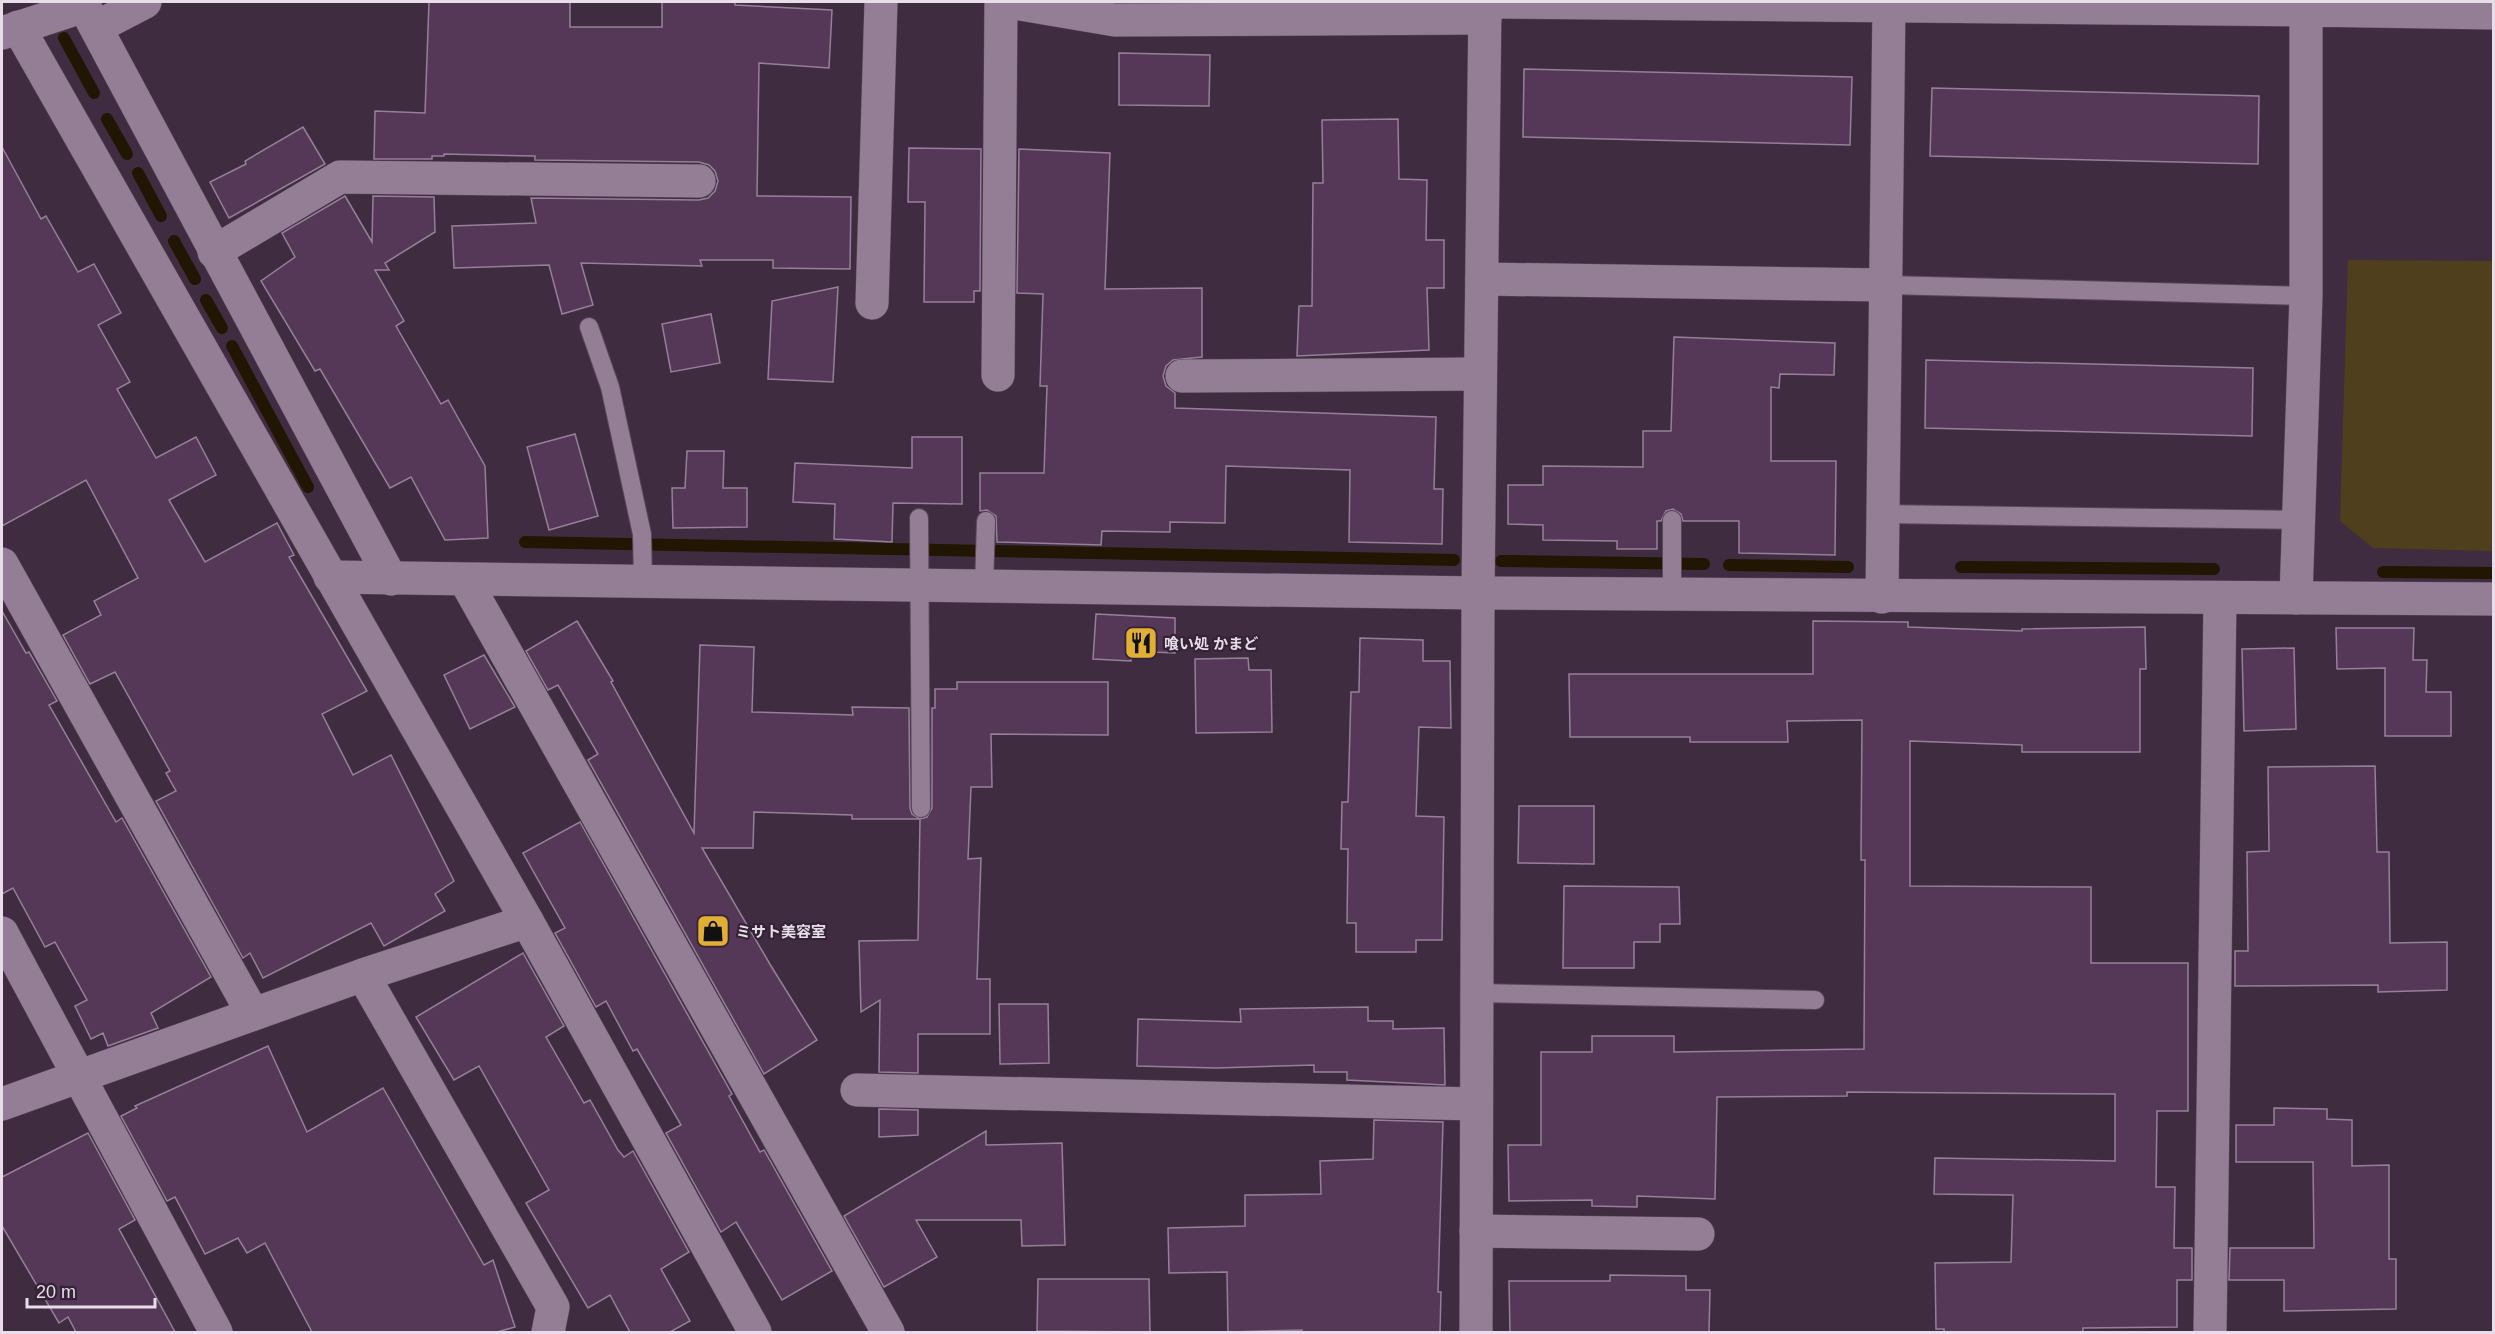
<svg xmlns="http://www.w3.org/2000/svg" width="2495" height="1334" font-family="Arial,'Noto Sans JP',sans-serif">
<style>
.green{fill:#4f3f1c}
.lines{fill:none;stroke-linecap:round;stroke-linejoin:round}
.stream{stroke:#201601;stroke-width:12}
.building{fill:#553758;stroke:#968098;stroke-width:1.5}
.lane-casing{stroke:#584859;stroke-width:20}
.street-casing{stroke:#584859;stroke-width:34}
.lane{stroke:#937e95;stroke-width:18}
.street{stroke:#937e95;stroke-width:33}
.labels{text-anchor:middle;dominant-baseline:central;stroke-width:4.5;stroke-linejoin:round;paint-order:stroke}
.poi-label{font-size:15px;font-weight:bold;fill:#e8dde9;stroke:#342336;text-anchor:start}
</style>
<rect width="100%" height="100%" fill="#3f2c40"/>
<polygon class="green" points="2348,260 2493,261 2493,551 2373,548 2340,521"/>
<g class="lines">
<g class="stream">
<polyline points="64,38 94,93"/>
<polyline points="107,119 127,154"/>
<polyline points="138,173 161,216"/>
<polyline points="174,241 195,279"/>
<polyline points="206,300 222,328"/>
<polyline points="232,346 308,487"/>
<polyline points="525,542 1454,560"/>
<polyline points="1501,561 1704,564"/>
<polyline points="1729,565 1848,567"/>
<polyline points="1961,567 2214,569"/>
<polyline points="2383,572 2494,573"/>
</g>
</g>
<g class="building">
<polygon points="429,2 570,2 570,27 662,27 662,2 735,2 735,5 832,10 829,68 759,63 757,196 851,197 850,269 773,268 773,260 700,260 702,266 581,263 593,305 562,314 549,265 454,268 452,226 536,223 531,198 699,200 708,198 715,191 718,181 715,171 709,165 699,162 535,160 535,156 444,154 444,156 432,156 432,159 374,159 375,111 425,113"/>
<polygon points="1119,53 1210,55 1209,106 1119,105"/>
<polygon points="1524,69 1852,77 1850,145 1523,137"/>
<polygon points="1932,88 2259,96 2258,164 1930,156"/>
<polygon points="1398,119 1399,179 1427,180 1426,240 1444,240 1444,288 1427,288 1429,350 1297,356 1299,306 1312,306 1313,183 1323,183 1322,120"/>
<polygon points="303,127 325,164 229,218 210,182 246,164 245,161"/>
<polygon points="2,147 41,219 46,216 78,272 94,264 121,313 98,325 130,382 117,389 156,458 196,437 216,475 169,500 205,562 277,523 294,555 289,557 367,691 322,714 353,775 391,755 454,881 435,894 445,911 384,946 371,923 263,978 250,953 243,958 156,801 176,791 166,773 170,771 115,672 90,684 63,635 101,615 94,601 138,578 86,480 2,526"/>
<polygon points="909,148 981,149 980,291 974,291 974,302 924,302 925,202 908,202"/>
<polygon points="1019,149 1110,153 1105,289 1202,288 1202,357 1173,360 1166,366 1163,376 1166,386 1175,393 1175,408 1436,417 1434,489 1443,489 1442,544 1349,542 1350,470 1226,466 1225,523 1170,522 1170,532 1102,531 1101,545 997,542 996,516 987,510 980,511 980,473 1044,473 1047,386 1040,386 1043,294 1017,293"/>
<polygon points="345,196 372,242 373,196 434,197 435,232 385,263 389,270 375,270 404,321 396,326 441,404 448,400 485,466 488,538 445,540 411,477 390,488 320,369 315,371 261,281 295,257 282,233"/>
<polygon points="838,287 833,382 768,379 772,301"/>
<polygon points="711,314 720,363 671,372 662,324"/>
<polygon points="1674,337 1835,343 1834,375 1780,374 1779,388 1771,387 1771,461 1836,461 1835,555 1739,553 1739,521 1683,521 1681,514 1673,509 1666,511 1661,521 1657,521 1657,549 1617,549 1617,541 1543,540 1543,525 1508,524 1508,485 1543,485 1543,466 1643,467 1643,431 1671,431"/>
<polygon points="1926,360 2253,368 2252,436 1925,428"/>
<polygon points="575,434 598,516 549,530 527,447"/>
<polygon points="912,437 962,437 962,504 893,503 892,542 834,539 835,504 793,502 795,463 912,468"/>
<polygon points="687,451 724,451 723,488 747,488 747,527 673,528 672,488 685,488"/>
<polygon points="2,611 26,653 29,652 57,701 49,705 116,822 122,818 211,977 151,1013 158,1028 108,1046 103,1033 91,1039 75,1006 87,1000 55,942 45,947 13,888 2,894"/>
<polygon points="1096,614 1175,618 1175,653 1131,651 1131,661 1093,659"/>
<polygon points="577,621 613,681 611,682 694,833 700,645 754,647 752,712 853,715 852,707 909,708 910,808 912,814 920,819 927,817 932,808 932,708 935,708 935,689 957,689 957,682 1108,682 1108,735 991,734 992,787 971,787 968,859 981,858 977,979 990,979 990,1034 918,1034 918,1073 879,1072 880,1000 861,1012 859,941 918,940 920,819 852,819 852,815 754,812 753,848 702,848 771,966 817,1040 764,1074 588,760 598,754 558,685 548,690 526,651"/>
<polygon points="1813,621 1908,622 1908,627 2022,631 2022,629 2145,627 2146,669 2140,669 2140,752 2022,752 2022,745 1910,741 1910,886 2091,887 2091,963 2188,963 2188,1111 2157,1111 2156,1187 2175,1187 2174,1248 2192,1248 2192,1280 2177,1280 2177,1327 2083,1328 2083,1332 1944,1332 1944,1329 1936,1329 1935,1263 2011,1262 2013,1195 1934,1194 1935,1158 2115,1161 2115,1094 1847,1092 1847,1096 1717,1097 1715,1199 1637,1196 1637,1207 1592,1206 1592,1200 1509,1201 1508,1145 1541,1145 1541,1052 1592,1052 1592,1036 1674,1036 1674,1052 1864,1049 1865,860 1861,860 1862,720 1787,721 1788,742 1690,742 1690,737 1570,737 1569,674 1813,674"/>
<polygon points="2336,628 2414,628 2413,660 2427,660 2426,692 2451,692 2451,736 2385,736 2385,668 2337,669"/>
<polygon points="1360,638 1423,640 1423,661 1450,661 1451,728 1419,727 1416,816 1444,817 1442,940 1416,940 1416,952 1356,952 1356,923 1347,923 1348,849 1341,849 1342,802 1348,802 1351,692 1359,692"/>
<polygon points="2294,648 2296,729 2244,731 2242,649"/>
<polygon points="484,655 515,707 470,729 444,675"/>
<polygon points="1248,658 1249,670 1271,670 1272,732 1196,733 1195,659"/>
<polygon points="2375,766 2377,852 2389,852 2390,943 2447,942 2447,990 2378,992 2378,985 2235,986 2235,951 2248,951 2247,852 2269,851 2268,767"/>
<polygon points="1519,806 1594,806 1594,864 1518,863"/>
<polygon points="580,822 732,1094 729,1096 760,1152 764,1150 832,1271 782,1300 736,1222 721,1232 666,1133 681,1125 637,1049 633,1051 606,1001 596,1007 555,933 565,928 523,853"/>
<polygon points="1564,886 1679,887 1680,924 1660,924 1660,942 1634,942 1634,968 1563,968"/>
<polygon points="523,953 564,1026 546,1037 584,1103 590,1100 618,1150 624,1157 633,1151 689,1252 661,1269 690,1321 670,1332 630,1332 610,1295 588,1308 526,1203 549,1190 479,1066 454,1080 416,1017"/>
<polygon points="999,1004 1048,1004 1049,1063 1000,1064"/>
<polygon points="1368,1007 1368,1021 1393,1021 1393,1029 1444,1028 1445,1085 1347,1080 1347,1072 1314,1072 1314,1065 1216,1068 1137,1066 1138,1019 1241,1022 1240,1009"/>
<polygon points="268,1046 307,1132 383,1088 484,1265 493,1260 515,1327 497,1332 312,1332 265,1243 247,1253 238,1238 205,1254 175,1197 167,1201 121,1116 137,1108 135,1106"/>
<polygon points="2274,1108 2327,1109 2327,1119 2352,1120 2352,1166 2389,1165 2389,1259 2396,1259 2396,1309 2284,1311 2284,1280 2229,1280 2230,1248 2314,1248 2313,1162 2236,1162 2236,1125 2274,1125"/>
<polygon points="879,1109 918,1110 918,1135 879,1137"/>
<polygon points="1374,1120 1443,1122 1438,1292 1441,1292 1440,1332 1302,1332 1302,1330 1228,1332 1227,1272 1169,1273 1168,1228 1245,1226 1245,1195 1321,1194 1320,1161 1373,1159"/>
<polygon points="986,1131 986,1145 1062,1143 1065,1245 1022,1246 1021,1220 916,1220 937,1257 884,1287 844,1216"/>
<polygon points="88,1133 135,1220 119,1229 175,1332 76,1332 68,1317 59,1323 2,1226 2,1177"/>
<polygon points="1610,1275 1686,1276 1686,1290 1710,1290 1709,1332 1510,1332 1509,1281 1610,1281"/>
<polygon points="1038,1279 1149,1279 1150,1332 1037,1331"/>
</g>
<g class="lines">
<defs>
<g id="lane">
<polyline points="1887,285 2306,296"/>
<polyline points="589,327 610,387 642,534 643,582"/>
<polyline points="1883,514 2299,520"/>
<polyline points="919,518 921,808"/>
<polyline points="984,587 986,521"/>
<polyline points="1672,595 1672,520"/>
<polyline points="1477,993 1815,1000"/>
</g>
<g id="street">
<polyline points="82,2 391,579"/>
<polyline points="1009,2 1115,20 1485,18"/>
<polyline points="1494,2 2306,10 2306,2"/>
<polyline points="18,27 527,921 755,1332"/>
<polyline points="97,27 145,2"/>
<polyline points="2,33 84,6"/>
<polyline points="214,252 340,177 699,181"/>
<polyline points="1482,279 1887,285"/>
<polyline points="872,303 881,2"/>
<polyline points="998,375 1001,2"/>
<polyline points="1182,376 1480,374"/>
<polyline points="2,564 253,1014"/>
<polyline points="330,577 1478,593 2494,599"/>
<polyline points="465,580 888,1332"/>
<polyline points="1882,597 1889,2"/>
<polyline points="2296,598 2306,296 2306,10 2494,13"/>
<polyline points="2,933 216,1332"/>
<polyline points="363,975 553,1307 548,1332"/>
<polyline points="857,1090 1476,1104"/>
<polyline points="2,1104 363,975 527,921"/>
<polyline points="1476,1231 1698,1234"/>
<polyline points="1476,1332 1478,593 1485,2"/>
<polyline points="2210,1332 2220,598"/>
</g>
</defs>
<use href="#lane" class="lane-casing"/>
<use href="#street" class="street-casing"/>
<use href="#lane" class="lane"/>
<use href="#street" class="street"/>
</g>
<defs>
<symbol id="restaurant-square" viewBox="-11 -11 22 22"><rect x="-9" y="-9" width="18" height="18" rx="4" fill="#e1af34" stroke="#342336"/><path d="M-5-6h1v4h1v-4h1v4h1v-4h1v5L-1.5 .5V6h-2V.5L-5-1ZM5-6V6H3V1.5H1.5Q1.5-4 5-6Z" fill="#111"/></symbol>
<symbol id="shop-square" viewBox="-11 -11 22 22"><rect x="-9" y="-9" width="18" height="18" rx="4" fill="#e1af34" stroke="#342336"/><path d="M-5-2.5h2.3a2.7 3.5 0 0 1 5.4 0H5L5.5 6h-11ZM-1.5-2.5h3a1.5 2.3 0 0 0-3 0Z" fill="#111"/></symbol>
</defs>
<g fill-rule="evenodd">
<use href="#restaurant-square" x="1122" y="624" width="38" height="38"/>
<use href="#shop-square" x="694" y="912" width="38" height="38"/>
</g>
<g class="labels">
<g class="poi-label">
<text x="1164" y="643">喰い処 かまど</text>
<text x="736" y="931">ミサト美容室</text>
</g>
</g>
<rect width="2495" height="1334" fill="none" stroke="#e8dde9" stroke-width="6"/>
<path d="M27 1298v9h128v-9" fill="none" stroke="#e8dde9" stroke-width="3"/>
<text x="36" y="1298" font-size="18" fill="#e8dde9" stroke="#342336" stroke-width="4.5" paint-order="stroke">20 m</text>
</svg>
